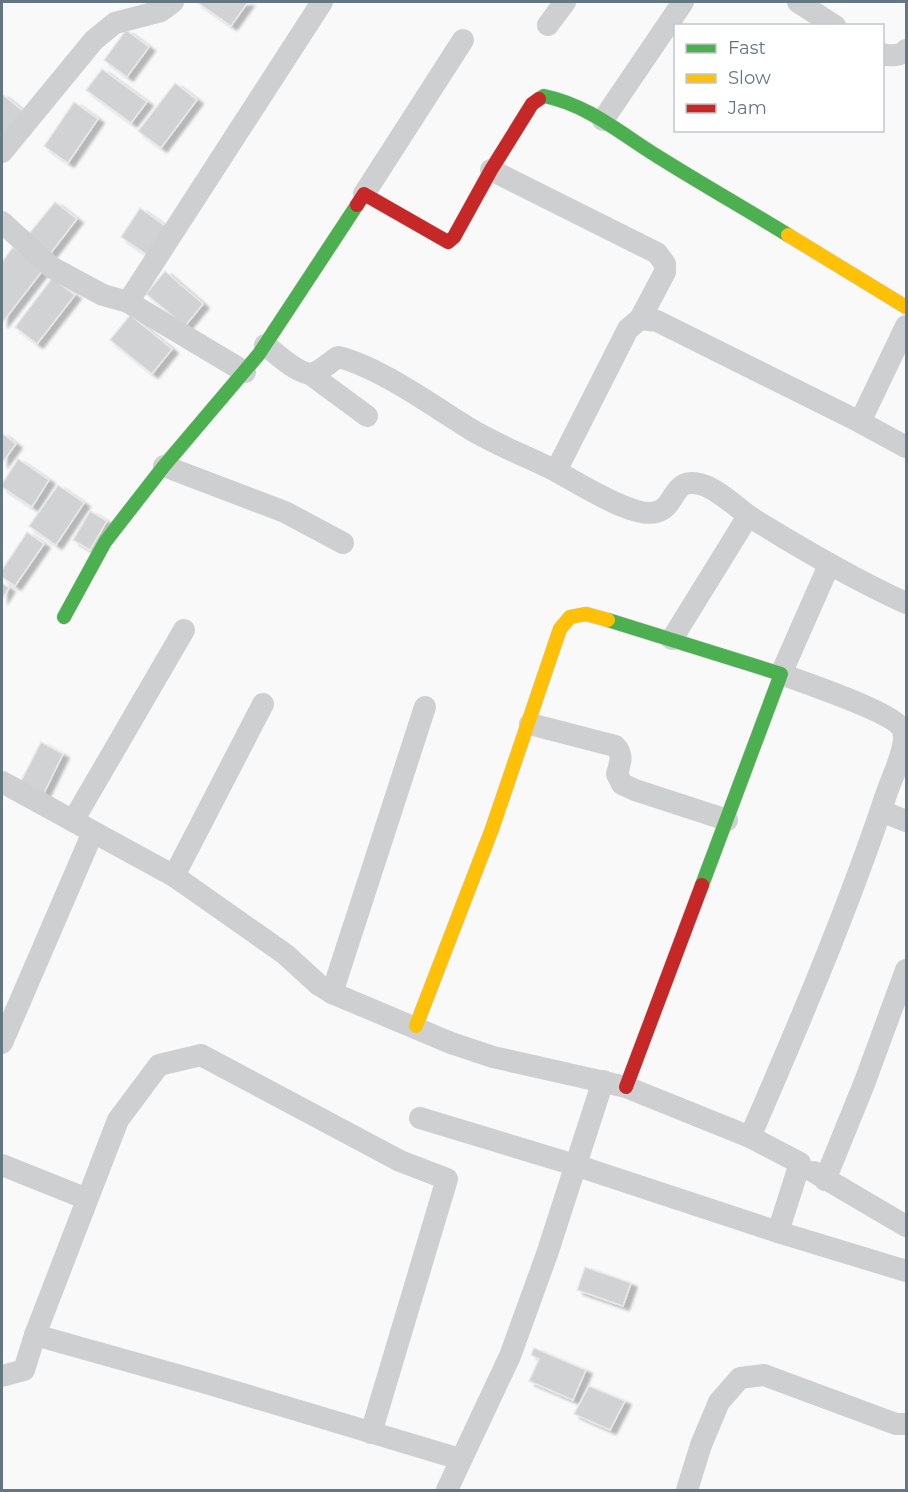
<svg xmlns="http://www.w3.org/2000/svg" width="908" height="1492" font-family="Montserrat,sans-serif">
<style>
.building{fill:#d0d2d3;stroke:#e8e8e8;stroke-width:1.5;filter:url(#shadow)}
.lines{fill:none;stroke-linecap:round;stroke-linejoin:round}
.fast-casing{stroke:#d5d6d7;stroke-width:15}
.slow-casing{stroke:#d5d6d7;stroke-width:15}
.jam-casing{stroke:#d5d6d7;stroke-width:15}
.street{stroke:#cecfd0;stroke-width:22}
.fast{stroke:#4caf50;stroke-width:14}
.slow{stroke:#ffc107;stroke-width:14}
.jam{stroke:#c62828;stroke-width:14}
</style>
<defs>
<filter id="shadow"><feDropShadow dx="6" dy="4" stdDeviation="1.5" flood-color="#0004"/></filter>
</defs>
<rect width="100%" height="100%" fill="#f9f9f9"/>
<g class="building">
<polygon points="197,2 248,2 231,26"/>
<polygon points="126,30 149,47 127,77 104,60"/>
<polygon points="102,69 147,102 131,123 86,90"/>
<polygon points="175,83 197,100 161,148 138,131"/>
<polygon points="2,94 23,111 4,134 2,132"/>
<polygon points="74,102 98,119 68,163 44,146"/>
<polygon points="55,202 77,219 50,254 27,236"/>
<polygon points="140,208 171,230 152,258 121,237"/>
<polygon points="13,247 43,270 2,323 2,262"/>
<polygon points="165,271 203,304 185,326 146,294"/>
<polygon points="52,278 75,295 37,344 15,327"/>
<polygon points="130,315 172,349 152,374 110,340"/>
<polygon points="2,433 16,444 2,463"/>
<polygon points="18,459 49,480 32,507 2,487 2,484"/>
<polygon points="58,485 84,503 56,545 29,526"/>
<polygon points="90,511 107,521 90,550 73,540"/>
<polygon points="27,532 44,544 15,586 2,577 2,570"/>
<polygon points="2,583 9,588 2,599"/>
<polygon points="41,742 63,754 41,799 18,787"/>
<polygon points="585,1267 631,1283 623,1306 577,1290"/>
<polygon points="534,1348 586,1370 573,1400 529,1381 539,1359 531,1355"/>
<polygon points="589,1386 625,1401 610,1430 574,1414"/>
</g>
<g class="lines">
<defs>
<g id="fast">
<path d="M539 99 544 96C588 105 620 133 657 156 700 183 744 208 788 235"/>
<polyline points="64,617 105,542 164,466 259,354 357,205"/>
<polyline points="608,620 781,674 702,885"/>
</g>
<g id="slow">
<polyline points="788,235 906,307"/>
<polyline points="416,1026 492,829 560,629 570,617 586,614 608,620"/>
</g>
<g id="jam">
<polyline points="357,205 364,194 448,242 454,237 491,170 532,104 539,99"/>
<polyline points="626,1087 702,885"/>
</g>
</defs>
<use href="#fast" class="fast-casing"/>
<use href="#slow" class="slow-casing"/>
<use href="#jam" class="jam-casing"/>
<g class="street">
<polyline points="798,2 835,26"/>
<polyline points="548,25 565,2"/>
<path d="M882 54C890 56 901 56 906 50"/>
<polyline points="603,120 683,2"/>
<polyline points="2,152 94,40 115,23 161,11 173,2"/>
<polyline points="491,170 657,253 665,264 665,272 640,319"/>
<polyline points="364,194 463,40"/>
<polyline points="2,222 51,267 103,295 128,302 245,372"/>
<polyline points="128,302 322,2"/>
<path d="M906 326 860 422 657 321 640 319 628 329 556 471C576 482 634 519 656 512 679 506 670 473 706 486 723 493 739 510 755 520 804 550 853 579 906 603"/>
<path d="M265 345C276 353 300 377 314 373 322 370 330 362 338 357 380 367 434 407 472 430 499 446 528 457 556 471"/>
<polyline points="310,374 367,416"/>
<polyline points="860,422 906,447"/>
<polyline points="164,466 285,512 343,543"/>
<polyline points="672,639 748,516"/>
<path d="M530 724 615 746C624 755 620 763 617 774L622 784 635 790 727 820"/>
<polyline points="2,782 174,876 285,954 319,985 332,993 451,1043 493,1057 626,1087 750,1137 800,1163 778,1232 906,1271"/>
<polyline points="881,811 906,821"/>
<polyline points="73,821 184,630"/>
<polyline points="174,876 263,704"/>
<polyline points="332,993 425,707"/>
<polyline points="2,1043 93,832"/>
<polyline points="420,1118 575,1165 778,1232"/>
<path d="M750 1137C799 1024 848 909 887 792 892 778 908 744 903 731 897 713 802 682 781 674L829 565"/>
<polyline points="2,1165 87,1199"/>
<polyline points="814,1172 906,1226"/>
<polyline points="825,1180 864,1084 906,970"/>
<polyline points="35,1335 206,1383 460,1459"/>
<polyline points="2,1376 24,1370 35,1335 118,1120 159,1065 201,1055 400,1161 447,1179 371,1433"/>
<polyline points="447,1490 510,1356 547,1254 603,1081"/>
<polyline points="687,1490 701,1445 719,1402 740,1378 764,1375 896,1424 906,1424"/>
</g>
<use href="#fast" class="fast"/>
<use href="#slow" class="slow"/>
<use href="#jam" class="jam"/>
</g>
<rect width="908" height="1492" fill="none" stroke="#657683" stroke-width="6"/>
<rect x="674" y="24" width="210" height="108" fill="#ffffff" stroke="#c1c8cd" stroke-width="1.5"/>
<rect x="686" y="44" width="30" height="9" fill="#4caf50" stroke="#c1c8cd" stroke-width="1.5"/>
<text x="728" y="54" font-size="18" fill="#657683">Fast</text>
<rect x="686" y="74" width="30" height="9" fill="#ffc107" stroke="#c1c8cd" stroke-width="1.5"/>
<text x="728" y="84" font-size="18" fill="#657683">Slow</text>
<rect x="686" y="104" width="30" height="9" fill="#c62828" stroke="#c1c8cd" stroke-width="1.5"/>
<text x="728" y="114" font-size="18" fill="#657683">Jam</text>
</svg>
